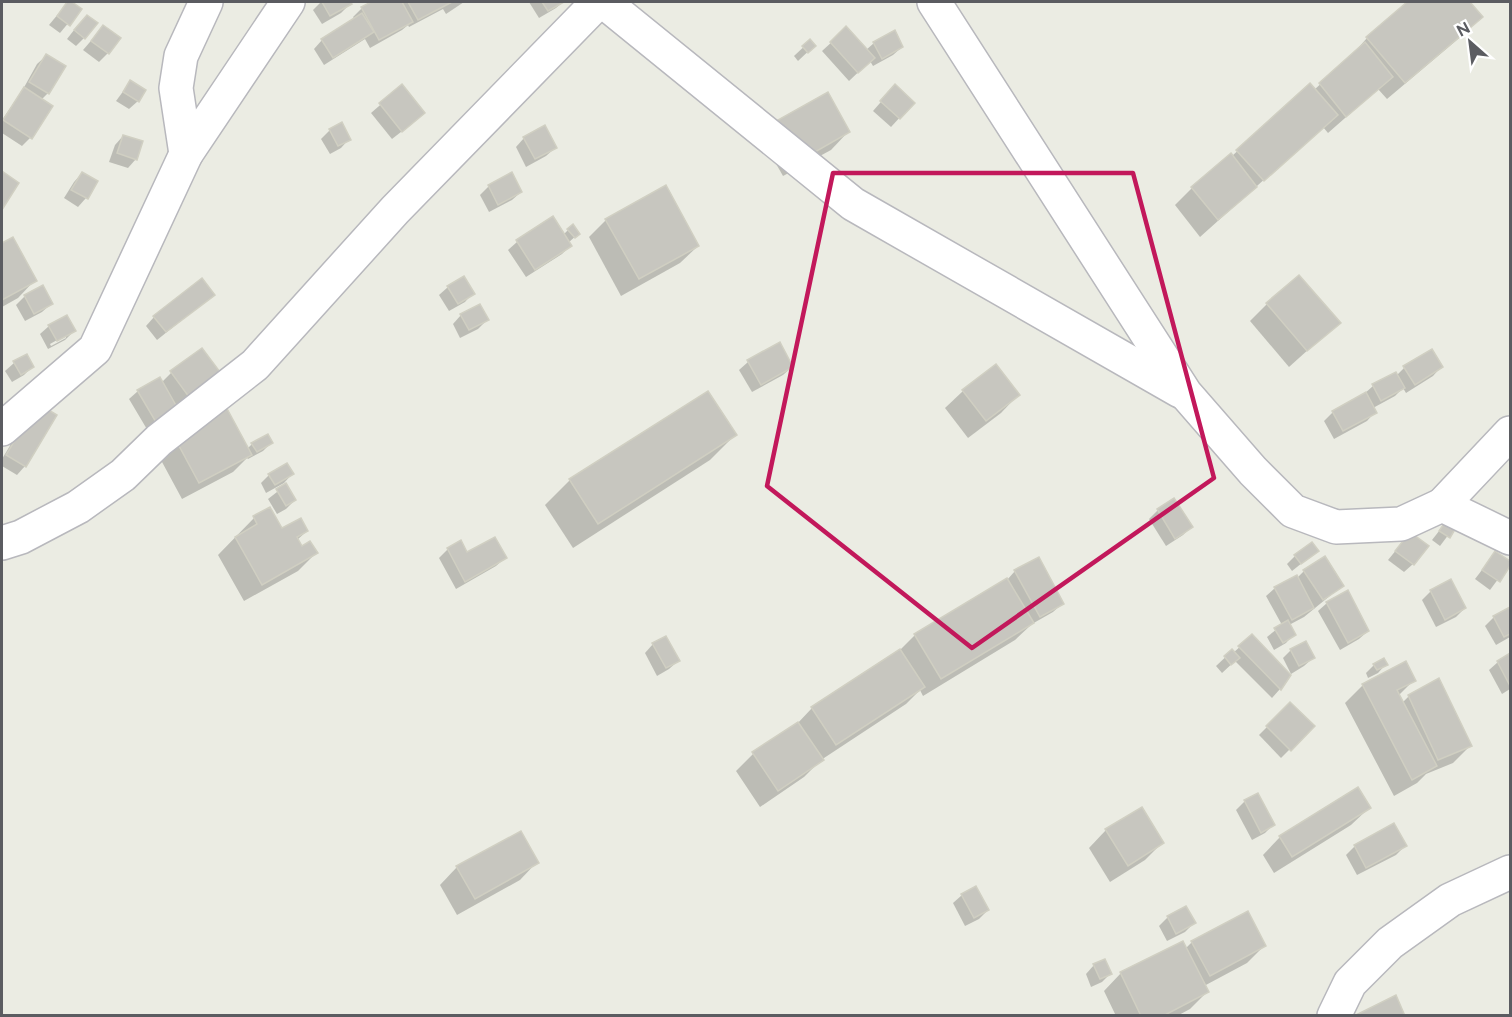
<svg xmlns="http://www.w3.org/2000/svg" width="1512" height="1017" font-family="Raleway,sans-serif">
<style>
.shadow{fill:#0003;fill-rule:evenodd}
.building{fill:#c7c6bf;stroke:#d0cfc2;stroke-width:1.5}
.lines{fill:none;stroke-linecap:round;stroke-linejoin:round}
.minor-casing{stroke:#b8b8bd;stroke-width:36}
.minor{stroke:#fff;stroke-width:33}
.marked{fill:none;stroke:#c2185b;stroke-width:4.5;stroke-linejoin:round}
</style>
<rect width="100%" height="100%" fill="#ebece3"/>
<g class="shadow">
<polygon points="68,2 80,9 60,33 49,25"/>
<polygon points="321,2 348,2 350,4 341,13 322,24 313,10"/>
<polygon points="374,2 464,2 446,14 443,9 409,27 408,25 402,30 370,48 365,39 324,65 314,49 322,40 355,20 353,17 362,8"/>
<polygon points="529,2 563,2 556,8 539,18"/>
<polygon points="1410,2 1468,2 1481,16 1464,34 1387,99 1378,89 1328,133 1323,127 1200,237 1175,205 1192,188 1232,156 1310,85 1314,90 1350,57 1367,38"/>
<polygon points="78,25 84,38 76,46 67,39"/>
<polygon points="103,27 108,53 99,62 83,50"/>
<polygon points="846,29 866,50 874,43 902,47 893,55 873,66 870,61 849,81 822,51"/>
<polygon points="810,41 814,46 798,61 794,56"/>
<polygon points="46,56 64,67 48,93 41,100 30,138 22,146 2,133 2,120 22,91 37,64"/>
<polygon points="130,82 138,101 129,109 116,101"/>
<polygon points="402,86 415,121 392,139 371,113"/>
<polygon points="887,95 913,103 891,127 873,111"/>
<polygon points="779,121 848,132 831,150 783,176 762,139"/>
<polygon points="330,130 349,139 341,148 330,154 321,139"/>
<polygon points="123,136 136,159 128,168 109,162 115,145"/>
<polygon points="524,138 555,148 546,156 526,167 516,147"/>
<polygon points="82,173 86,198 78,207 64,198 74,182"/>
<polygon points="511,174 521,192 512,200 489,212 480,195 489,186"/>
<polygon points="553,218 563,235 568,230 578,234 568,243 570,246 562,254 526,277 508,250 517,242"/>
<polygon points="606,220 698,246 680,263 621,296 589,237"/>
<polygon points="12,239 35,280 18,298 2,307 2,244"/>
<polygon points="448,287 473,293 465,302 449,311 439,295"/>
<polygon points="213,295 157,340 146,326 154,317"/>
<polygon points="25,296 51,304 42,312 25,321 16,305"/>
<polygon points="1267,304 1339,322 1289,367 1250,321"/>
<polygon points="461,315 487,320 478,329 460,338 453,324"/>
<path d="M49 326 74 331 65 340 48 349 40 334ZM66 335V338L51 346 50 344Z"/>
<polygon points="202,350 227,384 151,436 129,399 138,391 161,383 171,373"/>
<polygon points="26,356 32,367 24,375 12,382 5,371 14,363"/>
<polygon points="748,362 792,367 783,375 752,392 739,370"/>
<polygon points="1441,367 1433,376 1406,393 1403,388 1395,396 1373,408 1375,412 1367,421 1334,439 1324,421 1333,412 1364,394 1373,386 1397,375 1404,368"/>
<polygon points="963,391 1018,395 1001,413 968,438 945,408"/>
<polygon points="29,414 55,415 25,466 17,475 2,466 2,459"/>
<polygon points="172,432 247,449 252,444 271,443 263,451 248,459 247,458 233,472 182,499 155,449"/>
<polygon points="735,435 710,460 573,548 545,505 570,480"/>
<polygon points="292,474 284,483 266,493 261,483 269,475"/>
<polygon points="286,485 295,500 286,509 277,514 268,499"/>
<polygon points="270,509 281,530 307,531 297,540 302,548 316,553 298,571 244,601 218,555 254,518"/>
<polygon points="1158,510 1191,527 1183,535 1166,546 1149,519"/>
<polygon points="1447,521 1455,526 1440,546 1432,540"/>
<polygon points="461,543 467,554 505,558 496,566 456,589 439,558 447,550"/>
<polygon points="1402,543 1413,564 1404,572 1388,560"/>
<polygon points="1317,551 1292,571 1287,564 1295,556"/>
<polygon points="1495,553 1510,563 1490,590 1475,579"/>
<polygon points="1015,571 1062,604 1053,612 1032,624 1015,640 923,696 920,690 906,704 821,760 804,777 760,807 736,771 753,754 796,725 812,708 899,651 915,635 1007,580"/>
<polygon points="1304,571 1342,586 1304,617 1289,625 1294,634 1286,643 1274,650 1267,637 1282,625 1266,596 1275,588 1297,578"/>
<polygon points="1450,581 1465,608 1456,617 1436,627 1422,600 1430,592"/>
<polygon points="1327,603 1368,631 1359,639 1340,650 1318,611"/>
<polygon points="1510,608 1510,637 1496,645 1485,626 1494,617"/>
<polygon points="1252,636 1289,675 1280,689 1272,698 1235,661 1222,673 1216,666 1232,651 1233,653"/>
<polygon points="653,644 678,661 669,669 657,676 645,653"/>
<polygon points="1291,650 1313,658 1304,666 1291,674 1283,658"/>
<polygon points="1510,655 1510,689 1502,694 1489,670 1498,662"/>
<polygon points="1386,664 1378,673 1368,678 1366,673 1374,665"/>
<polygon points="1414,680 1398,696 1402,703 1409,696 1470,746 1453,763 1426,774 1417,783 1394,796 1345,703 1363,685"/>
<polygon points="1290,704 1313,726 1281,758 1259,735"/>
<polygon points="1258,795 1274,824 1265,833 1252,840 1236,810 1244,802"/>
<polygon points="1369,808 1351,825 1274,873 1263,855 1280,837"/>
<polygon points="1106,830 1162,843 1145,860 1110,882 1089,848"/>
<polygon points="1355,846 1405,846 1396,855 1357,875 1346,855"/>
<polygon points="537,862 520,880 457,915 440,885 457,867"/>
<polygon points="962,895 988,910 979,919 965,926 953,903"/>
<polygon points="1186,908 1194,923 1185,932 1167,941 1159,926 1167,918"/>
<polygon points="1192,942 1265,945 1247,963 1204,986 1207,992 1190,1009 1177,1016 1116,1016 1104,991 1121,973 1185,949"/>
<polygon points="1094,965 1110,974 1102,982 1091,987 1086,974"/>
</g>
<g class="building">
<polygon points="67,2 72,2 82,9 70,26 57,16"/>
<polygon points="322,2 350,2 352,4 330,16"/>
<polygon points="371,2 402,2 413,22 379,40 361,7"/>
<polygon points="408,2 452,2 418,20"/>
<polygon points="542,2 564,2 548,11"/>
<polygon points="1407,2 1470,2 1483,17 1405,83 1366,37"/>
<polygon points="362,13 374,32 333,58 321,39"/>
<polygon points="87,15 98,23 85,39 74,30"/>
<polygon points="103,25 121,38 109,54 91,41"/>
<polygon points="846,26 875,58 858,73 830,42"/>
<polygon points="895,30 903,47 882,59 873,42"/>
<polygon points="810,39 816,46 808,53 802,46"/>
<polygon points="1365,42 1393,77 1346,117 1319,83"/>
<polygon points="46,54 66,66 49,94 29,82"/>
<polygon points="130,80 146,90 139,102 123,92"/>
<polygon points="1310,83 1338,115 1264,181 1236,150"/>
<polygon points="402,84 425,113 402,132 379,103"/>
<polygon points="895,84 915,103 900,119 880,101"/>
<polygon points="24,87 53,106 32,139 3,120"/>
<polygon points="828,92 850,132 801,160 778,120"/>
<polygon points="342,122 351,140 338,146 329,129"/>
<polygon points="545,125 557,148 535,159 523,137"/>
<polygon points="123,135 143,141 137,160 117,153"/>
<polygon points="1231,153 1257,187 1218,220 1191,187"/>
<polygon points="2,171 19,183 2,210"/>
<polygon points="82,172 98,181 88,199 71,190"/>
<polygon points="512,172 522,192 498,205 488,185"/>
<polygon points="666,185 699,246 639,279 605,219"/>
<polygon points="553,216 572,246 535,270 516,240"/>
<polygon points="573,224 580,234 575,238 567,229"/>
<polygon points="13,237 37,281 2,300 2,243"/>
<polygon points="1299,275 1341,323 1307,351 1266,303"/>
<polygon points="464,276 475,294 458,304 447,286"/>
<polygon points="202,278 215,295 166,332 153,316"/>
<polygon points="43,285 53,304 34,314 24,295"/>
<polygon points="480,304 489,320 469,330 460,314"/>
<polygon points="67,315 76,331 57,341 48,325"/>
<polygon points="780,342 793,367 761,385 747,360"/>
<polygon points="202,348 229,384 197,408 170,371"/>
<polygon points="1432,349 1443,367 1415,385 1403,366"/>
<polygon points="27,354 34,367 21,375 13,361"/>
<polygon points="996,364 1020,395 986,421 962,390"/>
<polygon points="1396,372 1405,388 1381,401 1372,384"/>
<polygon points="160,377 182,416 160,429 137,390"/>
<polygon points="708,391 737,435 598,524 569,479"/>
<polygon points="1366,392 1377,413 1343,431 1332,411"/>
<polygon points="37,403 57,415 26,467 6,455"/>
<polygon points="224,403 252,455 199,483 171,431"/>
<polygon points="268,434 273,443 257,452 251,443"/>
<polygon points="287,463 294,474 275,485 268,474"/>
<polygon points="286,483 296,500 286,506 276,489"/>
<polygon points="1174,498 1193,527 1175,539 1157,509"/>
<polygon points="270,507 282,528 301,518 308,531 297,537 302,546 310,541 318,553 262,585 235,537 257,524 253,516"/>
<polygon points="1447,519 1457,526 1450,538 1439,531"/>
<polygon points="1410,532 1429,546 1414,565 1395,551"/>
<polygon points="495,537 507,558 465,582 447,548 461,540 467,552"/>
<polygon points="1312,542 1319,551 1301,564 1294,555"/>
<polygon points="1495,551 1510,561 1510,566 1500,582 1482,570"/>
<polygon points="1325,556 1344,586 1323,600 1303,570"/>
<polygon points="1039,557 1064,604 1040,617 1014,570"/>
<polygon points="1297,575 1314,608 1292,620 1274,587"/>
<polygon points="1007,578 1034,623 941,679 914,634"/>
<polygon points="1451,579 1466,608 1445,620 1430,590"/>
<polygon points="1348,590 1369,631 1348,643 1326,602"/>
<polygon points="1510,607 1510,634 1504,637 1493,616"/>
<polygon points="1288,620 1296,635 1283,643 1274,628"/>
<polygon points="1252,634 1291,675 1281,690 1238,646"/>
<polygon points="666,636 680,661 666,668 652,643"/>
<polygon points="1306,641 1315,658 1299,666 1290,649"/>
<polygon points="900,649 925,687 836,745 811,707"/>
<polygon points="1232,649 1240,658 1231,665 1224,656"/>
<polygon points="1510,653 1510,686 1497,661"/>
<polygon points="1384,658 1388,665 1377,670 1373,664"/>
<polygon points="1406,661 1416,681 1397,690 1437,766 1412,780 1362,684"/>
<polygon points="1439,678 1472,746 1438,760 1408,695"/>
<polygon points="1290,702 1315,726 1291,751 1266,726"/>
<polygon points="798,722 824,760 778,791 752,752"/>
<polygon points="1358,787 1371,808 1292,857 1279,836"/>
<polygon points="1258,793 1275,825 1261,833 1244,800"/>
<polygon points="1142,807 1164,843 1128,866 1105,829"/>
<polygon points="1394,823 1407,846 1366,868 1354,845"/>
<polygon points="521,831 539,863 475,899 456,866"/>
<polygon points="976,886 989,910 974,918 961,894"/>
<polygon points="1186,906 1196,923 1176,934 1167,916"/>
<polygon points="1248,911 1266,946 1210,976 1191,941"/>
<polygon points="1183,941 1209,992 1163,1016 1141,1016 1120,972"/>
<polygon points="1105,959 1112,974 1100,979 1093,964"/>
<polygon points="1396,995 1405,1016 1354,1016"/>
</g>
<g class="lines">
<defs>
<g id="minor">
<polyline points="604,2 853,204 1180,391"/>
<polyline points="934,2 1185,393 1253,471 1293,511 1336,527 1401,524 1442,505 1510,538"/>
<polyline points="186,154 176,88 181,56 206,2"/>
<polyline points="2,429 95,349 186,154 288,2"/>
<polyline points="1442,505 1510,433"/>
<polyline points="2,543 21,537 78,507 123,475 159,440 255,365 395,210 598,2"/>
<polyline points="1334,1016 1350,983 1390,943 1450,900 1510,872"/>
</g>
</defs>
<use href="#minor" class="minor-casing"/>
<use href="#minor" class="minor"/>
</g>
<path class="marked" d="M833 173H1133L1214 478 972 648 767 486Z"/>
<rect width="1512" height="1017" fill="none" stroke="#5b5c61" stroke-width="6"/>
<g transform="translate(1470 42) rotate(332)" stroke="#ffffff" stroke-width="4.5" paint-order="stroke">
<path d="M0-4.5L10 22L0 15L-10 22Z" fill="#5b5c61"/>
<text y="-9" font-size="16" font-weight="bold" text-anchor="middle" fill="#5b5c61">N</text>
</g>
</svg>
